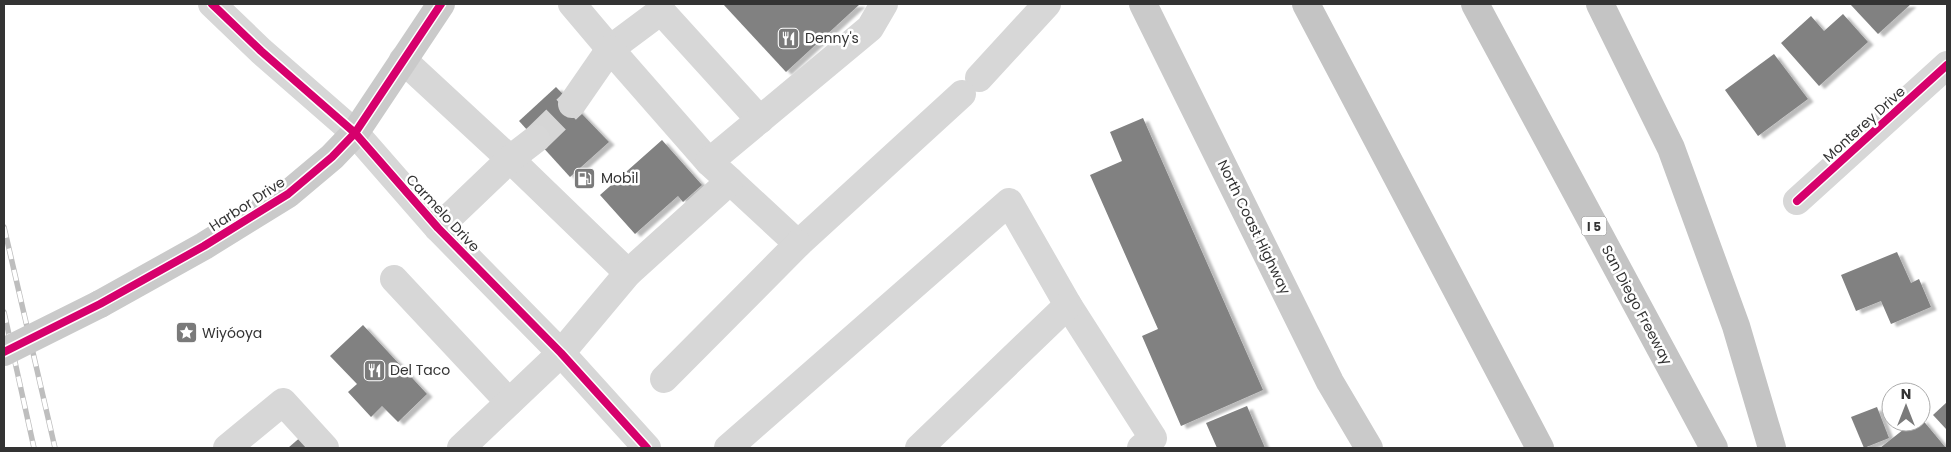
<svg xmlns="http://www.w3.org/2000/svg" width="1951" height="452" font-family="Poppins,sans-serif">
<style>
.building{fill:#818181;filter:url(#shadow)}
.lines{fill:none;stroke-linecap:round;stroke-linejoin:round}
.minor-tunnel{stroke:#d6d6d6;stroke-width:28;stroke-dasharray:28 14;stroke-linecap:butt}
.minor{stroke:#d7d7d7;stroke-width:28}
.major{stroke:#cacaca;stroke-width:28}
.highway{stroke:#c4c4c4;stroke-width:28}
.rail-casing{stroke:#bebebe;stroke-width:5.5}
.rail{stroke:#fff;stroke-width:4;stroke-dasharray:11;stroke-linecap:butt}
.major-bridge{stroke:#cacaca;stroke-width:28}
.cycleway-casing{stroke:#fff;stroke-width:11}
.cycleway{stroke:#d6006c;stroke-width:8}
.labels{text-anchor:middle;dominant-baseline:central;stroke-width:5;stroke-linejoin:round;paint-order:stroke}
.shield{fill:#fff;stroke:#707070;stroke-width:1}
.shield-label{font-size:12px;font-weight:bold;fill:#333}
.poi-label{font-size:14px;fill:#333;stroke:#fff;text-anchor:start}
.street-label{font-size:14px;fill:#333;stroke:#fff}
</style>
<defs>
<filter id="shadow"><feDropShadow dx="5.5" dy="3" stdDeviation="1" flood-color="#0004"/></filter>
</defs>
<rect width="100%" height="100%" fill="#fff"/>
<g class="building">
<polygon points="723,4 860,4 786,72"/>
<polygon points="1850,4 1911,4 1878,34"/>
<polygon points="1843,14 1868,42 1819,86 1781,43 1811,16 1824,31"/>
<polygon points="1774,54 1808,99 1758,136 1725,90"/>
<polygon points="556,87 609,142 570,177 519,121"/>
<polygon points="1143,118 1263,390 1181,426 1142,336 1158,329 1090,175 1122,161 1110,132"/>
<polygon points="662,140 702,185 683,202 678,196 635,234 600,195"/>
<polygon points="1897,252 1911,283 1919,279 1931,307 1891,324 1881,301 1856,311 1841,275"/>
<polygon points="363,325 427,394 398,422 382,406 371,417 348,392 357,384 330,356"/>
<polygon points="1947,402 1947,430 1933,415"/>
<polygon points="1247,406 1265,448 1217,448 1206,423"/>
<polygon points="1877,407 1889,438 1864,448 1851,417"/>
<polygon points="1921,418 1946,448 1880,448 1913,422 1921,422"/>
<polygon points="303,435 315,448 288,448"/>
</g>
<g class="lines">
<polyline class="minor-tunnel" points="536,139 572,104"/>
<g class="minor">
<polyline points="212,4 261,51 355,133 438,228 561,353 647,448"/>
<polyline points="572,4 610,49 661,11 760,120"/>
<polyline points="403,60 510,159 628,273"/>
<polyline points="979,78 1047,4"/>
<polyline points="572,104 610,49 709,162"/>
<polyline points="730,181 798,244 962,94"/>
<polyline points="1797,201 1947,65"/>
<polyline points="438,228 510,159 536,139"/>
<polyline points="394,279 509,402"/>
<polyline points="664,379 798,244"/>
<polyline points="227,448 283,402 325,448"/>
<polyline points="461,448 561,353 628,273 730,181 709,162 870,28 884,4"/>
<polyline points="728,448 1009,202 1068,305 1153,438 1141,448"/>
<polyline points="919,448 1068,305"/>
</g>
<g class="major">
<polyline points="1143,4 1330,382 1369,448"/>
<polyline points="100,304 204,246 288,194 332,157 355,133 441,4"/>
</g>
<g class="highway">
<polyline points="1306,4 1540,448"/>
<polyline points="1475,4 1714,448"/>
<polyline points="1600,4 1671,148 1736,326 1772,448"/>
</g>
<defs>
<g id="rail">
<polyline points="4,227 55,448"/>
<polyline points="4,312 34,448"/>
</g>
</defs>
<use href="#rail" class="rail-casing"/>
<use href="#rail" class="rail"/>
<polyline class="major-bridge" points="4,352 100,304"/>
<defs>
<g id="cycleway">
<polyline points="212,4 261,51 355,133 438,228 561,353 647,448"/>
<polyline points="1797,201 1947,65"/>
<polyline points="4,352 100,304 204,246 288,194 332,157 355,133 441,4"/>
</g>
</defs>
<use href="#cycleway" class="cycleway-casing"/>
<use href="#cycleway" class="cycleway"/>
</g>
<defs>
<symbol id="restaurant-square" viewBox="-11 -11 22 22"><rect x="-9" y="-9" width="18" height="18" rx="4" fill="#7a7a7a" stroke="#fff"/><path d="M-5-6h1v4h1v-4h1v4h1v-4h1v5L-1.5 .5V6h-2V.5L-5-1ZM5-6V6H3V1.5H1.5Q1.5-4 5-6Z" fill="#fff"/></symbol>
<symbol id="fuel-square" viewBox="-11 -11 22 22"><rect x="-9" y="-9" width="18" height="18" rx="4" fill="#7a7a7a" stroke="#fff"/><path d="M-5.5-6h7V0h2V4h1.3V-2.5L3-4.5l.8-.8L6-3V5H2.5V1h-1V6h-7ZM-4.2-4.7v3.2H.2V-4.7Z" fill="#fff"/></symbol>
<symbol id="sight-square" viewBox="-11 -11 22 22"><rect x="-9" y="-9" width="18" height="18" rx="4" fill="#7a7a7a" stroke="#fff"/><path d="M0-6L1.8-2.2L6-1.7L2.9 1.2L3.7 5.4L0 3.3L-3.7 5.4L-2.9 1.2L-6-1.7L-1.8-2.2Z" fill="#fff"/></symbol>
</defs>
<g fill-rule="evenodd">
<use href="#restaurant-square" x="776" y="26" width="25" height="25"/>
<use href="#fuel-square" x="572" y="166" width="25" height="25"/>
<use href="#sight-square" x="174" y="320" width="25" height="25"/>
<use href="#restaurant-square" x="362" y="358" width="25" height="25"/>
</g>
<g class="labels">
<rect class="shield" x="1581.5" y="216.5" width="25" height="19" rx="4"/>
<g class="shield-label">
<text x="1594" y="226">I 5</text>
</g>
<g class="poi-label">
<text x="805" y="38">Denny's</text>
<text x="601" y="178">Mobil</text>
<text x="202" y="333">Wiyóoya</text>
<text x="390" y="370">Del Taco</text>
</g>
<g class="street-label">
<text transform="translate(1864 124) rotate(-42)">Monterey Drive</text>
<text transform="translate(247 204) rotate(-33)">Harbor Drive</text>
<text transform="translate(443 213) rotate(47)">Carmelo Drive</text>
<text transform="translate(1254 227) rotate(64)">North Coast Highway</text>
<text transform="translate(1637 305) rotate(62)">San Diego Freeway</text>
</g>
</g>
<rect width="1951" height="452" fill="none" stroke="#333333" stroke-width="10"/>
<g transform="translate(1906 407)"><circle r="24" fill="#ffffff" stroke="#adadad"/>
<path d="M0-4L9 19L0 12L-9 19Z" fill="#7a7a7a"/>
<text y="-8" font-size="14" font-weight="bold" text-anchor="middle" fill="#333333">N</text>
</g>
</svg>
